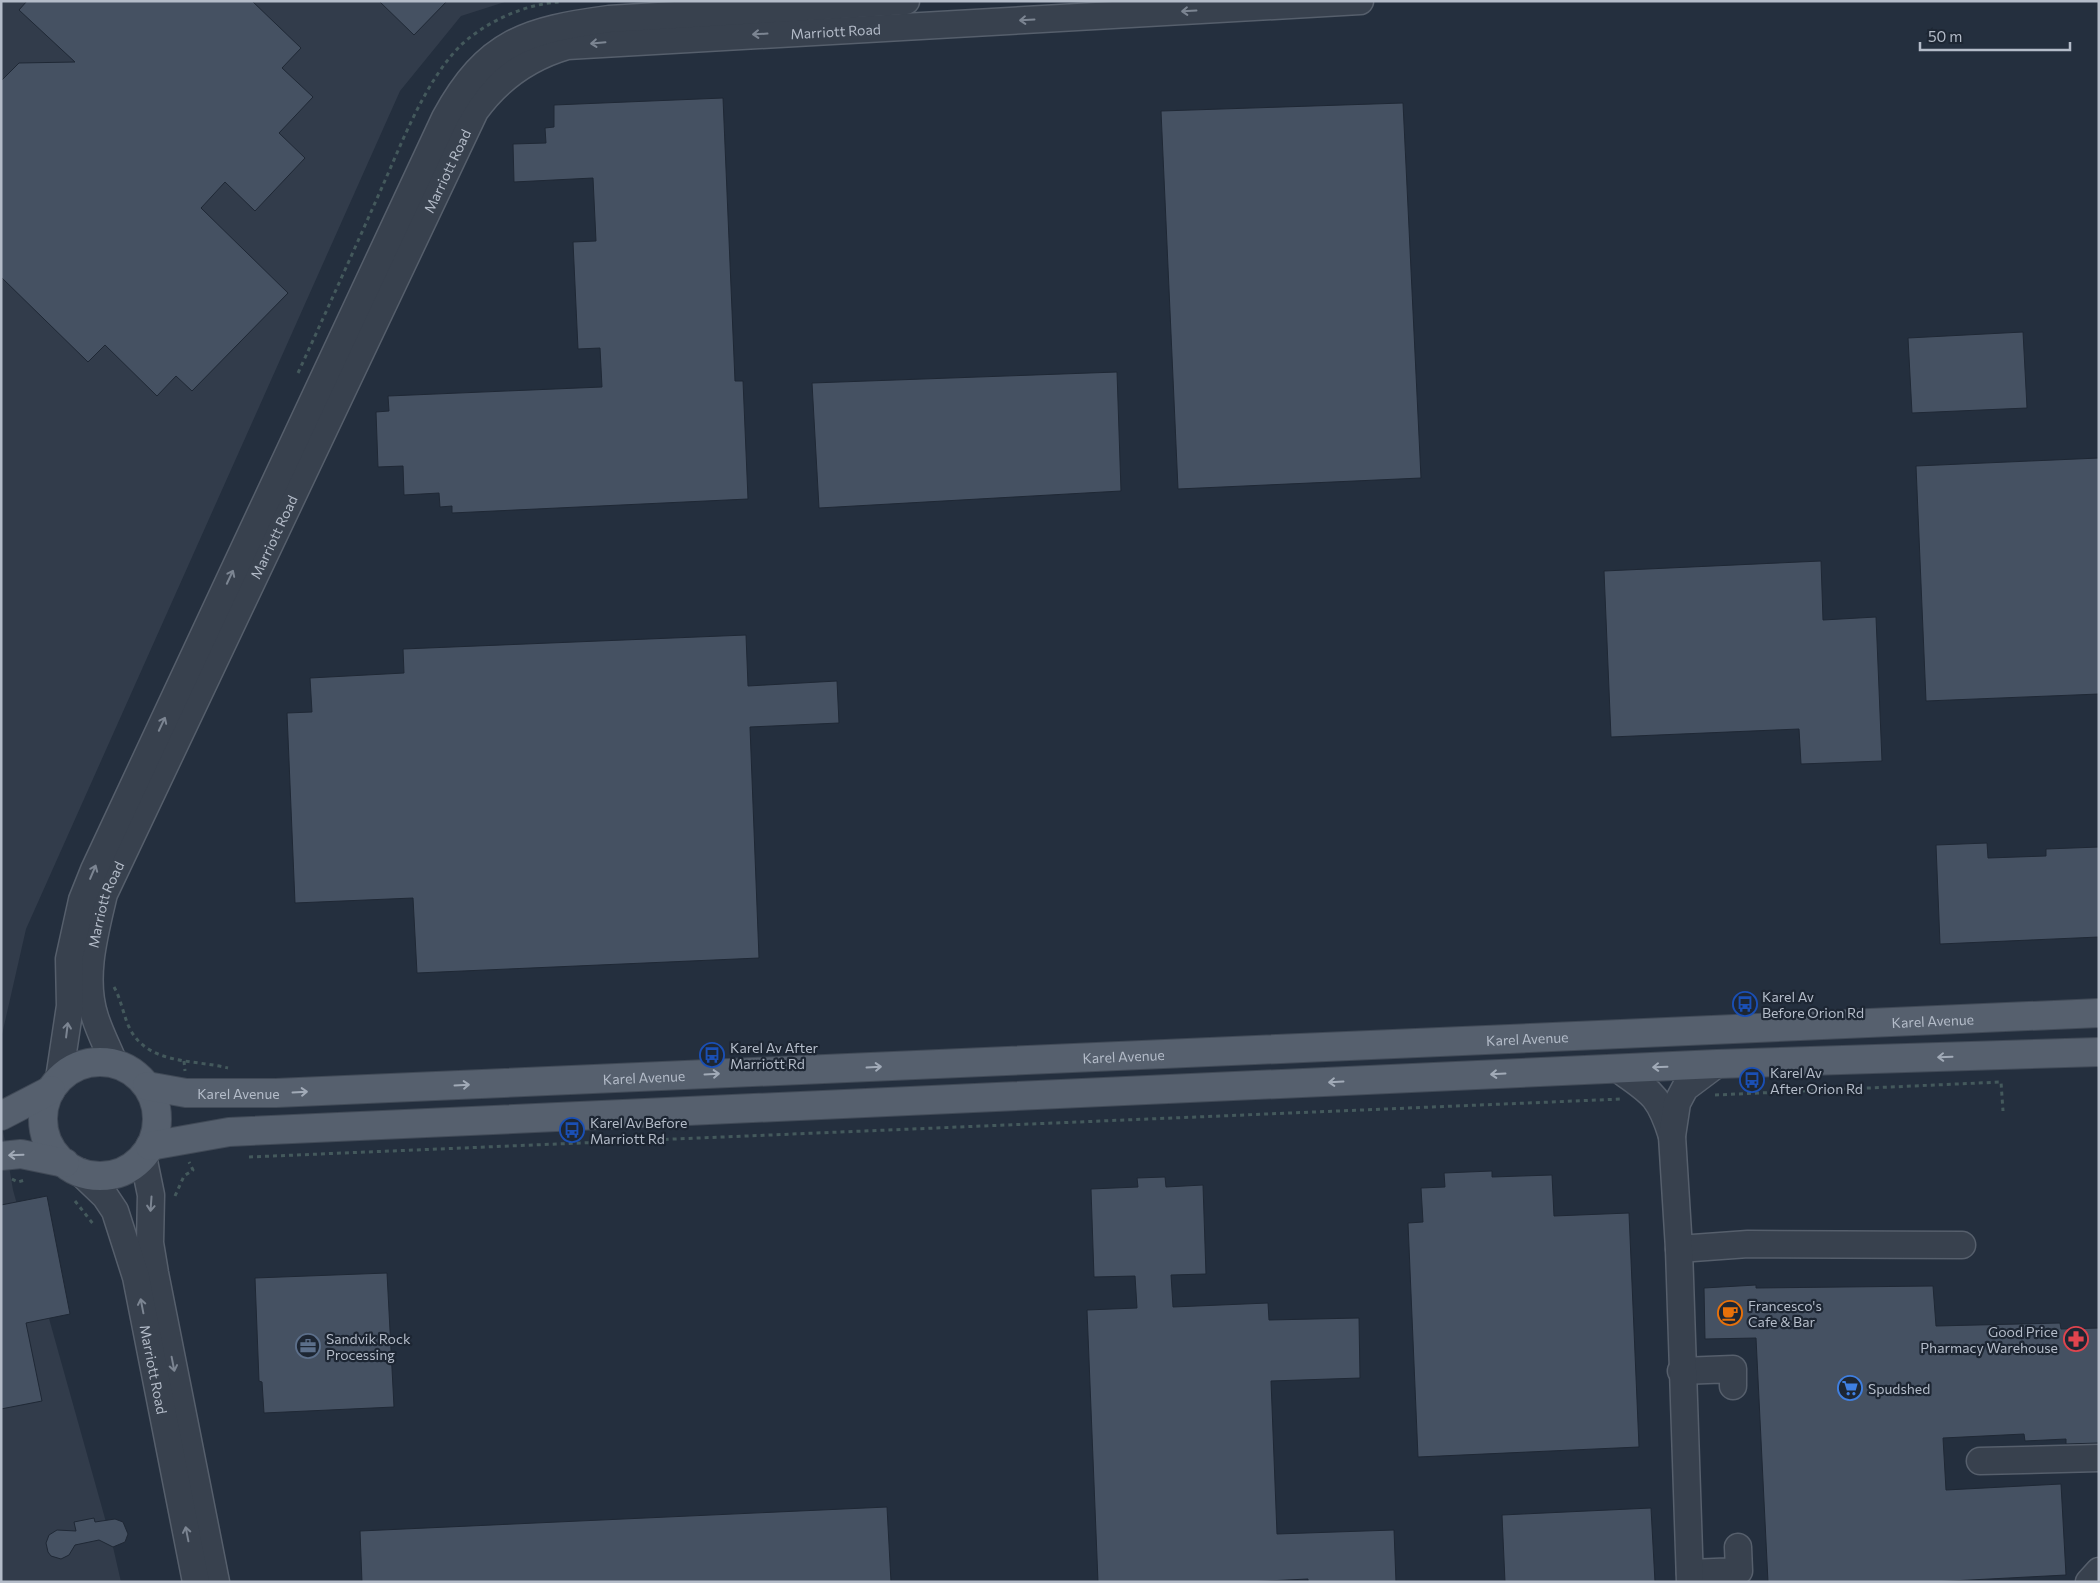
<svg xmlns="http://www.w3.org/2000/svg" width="2100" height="1583" font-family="Commissioner,sans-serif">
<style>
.airport{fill:#323c4b}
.building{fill:#455162;stroke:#1f2835}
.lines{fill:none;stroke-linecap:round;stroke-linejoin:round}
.minor-casing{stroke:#565f6c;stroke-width:29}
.major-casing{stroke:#414a57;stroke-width:30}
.path{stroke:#44595c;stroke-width:3;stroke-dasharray:4 4;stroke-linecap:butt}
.minor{stroke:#38414e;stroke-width:26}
.major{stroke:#56606e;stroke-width:28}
.oneway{stroke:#7c8592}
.oneway2{stroke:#a1aab7}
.labels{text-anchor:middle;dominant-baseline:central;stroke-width:4.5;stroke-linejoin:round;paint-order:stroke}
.street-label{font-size:14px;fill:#b4bcc9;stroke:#1d2633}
.poi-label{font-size:14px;fill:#b4bcc9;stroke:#1d2633;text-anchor:start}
</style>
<rect width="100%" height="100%" fill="#242f3e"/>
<g class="airport">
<polygon points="1,1 508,1 461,16 400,91 26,929 1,1039"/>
<polygon points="1,1118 13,1190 113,1547 121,1582 1,1582"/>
</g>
<g class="building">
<polygon points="27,1 252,1 301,48 282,68 313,97 279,133 305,158 255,211 225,182 201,208 288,293 192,391 176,376 157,396 105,345 88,362 1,277 1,81 19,63 75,62 19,10"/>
<polygon points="379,1 447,1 414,35"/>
<polygon points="723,98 735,381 743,381 748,499 452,513 452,506 440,507 439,493 404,495 403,466 378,467 376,412 389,411 388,396 602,387 600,348 578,349 573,242 596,241 593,178 514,182 513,144 546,143 545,128 554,127 554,105"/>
<polygon points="1403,103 1421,478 1178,489 1161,111"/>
<polygon points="2023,332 2027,408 1912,413 1908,338"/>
<polygon points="1117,372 1121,491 819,508 812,383"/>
<polygon points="2099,458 2099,694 1926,701 1916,466"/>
<polygon points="1821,561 1823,620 1876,617 1882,761 1801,764 1799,729 1611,737 1604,571"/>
<polygon points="746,635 748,686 837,681 839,723 750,727 759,958 417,973 413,898 295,903 287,713 312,712 310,678 404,673 403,649"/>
<polygon points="1987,843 1988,858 2046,856 2046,849 2099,847 2099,937 1940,944 1936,845"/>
<polygon points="1492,1171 1492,1177 1552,1175 1554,1216 1629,1213 1639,1447 1418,1457 1408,1223 1423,1222 1421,1188 1445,1187 1444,1173"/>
<polygon points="1165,1177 1166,1187 1203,1185 1206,1274 1171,1275 1173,1307 1268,1303 1269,1320 1359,1318 1360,1378 1271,1381 1277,1534 1394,1530 1396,1582 1308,1582 1308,1579 1247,1582 1098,1582 1087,1310 1137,1308 1135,1276 1094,1277 1091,1189 1138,1187 1137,1178"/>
<polygon points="47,1196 70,1314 26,1323 42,1401 1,1409 1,1205"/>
<polygon points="387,1273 394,1407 264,1413 262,1382 259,1381 255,1278"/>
<polygon points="1756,1285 1756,1288 1933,1286 1936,1326 2060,1323 2061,1329 2099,1328 2099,1443 2066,1444 2066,1439 2025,1441 2024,1434 1943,1438 1946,1490 2061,1484 2066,1575 1932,1582 1768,1582 1756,1338 1705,1339 1704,1288"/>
<polygon points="887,1507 891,1582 362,1582 360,1531"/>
<polygon points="1651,1508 1655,1582 1505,1582 1502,1515"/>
<polygon points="94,1518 95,1522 115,1519 123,1522 128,1534 125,1542 113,1547 99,1540 75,1545 69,1555 61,1559 51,1556 48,1552 46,1543 49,1535 57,1530 76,1531 74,1522"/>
</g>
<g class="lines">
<defs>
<g id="minor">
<path id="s1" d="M114 1063C108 1048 100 1033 95 1017 82 978 95 932 104 894L475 111C498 79 529 57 567 46L1360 1"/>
<path d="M1618 1069C1652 1093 1659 1095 1672 1136"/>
<path d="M59 1079 70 1006 69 959 82 900 94 870 445 118C487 41 527 30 609 19L906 1"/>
<polyline points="143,1156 151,1195 150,1243 155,1273 216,1582"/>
<path id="s2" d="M80 1172 105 1196 115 1211 136 1277 196 1582"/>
<polyline points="1679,1249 1748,1244 1962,1245"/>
<polyline points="1681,1371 1733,1369 1733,1386"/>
<polyline points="1980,1461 2099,1458"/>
<polyline points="1690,1573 1739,1571 1738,1547"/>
<polyline points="1690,1582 1679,1249 1672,1136 1677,1103 1685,1088 1717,1064"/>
<polyline points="2089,1582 2099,1571"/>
</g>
<g id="major">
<circle cx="100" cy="1119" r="57"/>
<path id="s3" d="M147 1086 186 1093H276L2099 1013"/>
<polyline points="1,1116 51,1090"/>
<polyline points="150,1146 229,1132 1717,1064 2099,1052"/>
<polyline points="1,1156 21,1154 65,1163"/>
</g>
</defs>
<use href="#minor" class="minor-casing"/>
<use href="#major" class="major-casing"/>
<g class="path">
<path d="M298 373C327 310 355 248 383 185 403 140 425 82 460 46 485 22 525 4 559 2"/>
<path d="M114 987C121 999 123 1014 129 1027 147 1065 192 1059 228 1068"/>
<polyline points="184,1061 185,1071"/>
<polyline points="1715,1095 2001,1082 2003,1111"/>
<polyline points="249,1157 1622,1099"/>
<polyline points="12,1179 18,1182 25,1180"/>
<polyline points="175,1196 184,1176 193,1170 189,1162"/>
<polyline points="75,1201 94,1225"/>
</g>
<use href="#minor" class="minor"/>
<use href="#major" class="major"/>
</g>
<defs><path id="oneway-shaft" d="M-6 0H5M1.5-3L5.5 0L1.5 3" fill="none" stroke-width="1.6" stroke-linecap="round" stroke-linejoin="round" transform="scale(1.25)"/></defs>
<g class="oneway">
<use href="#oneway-shaft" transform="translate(1189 11) rotate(177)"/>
<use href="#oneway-shaft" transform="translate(1027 20) rotate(177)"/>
<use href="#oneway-shaft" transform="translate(760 34) rotate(177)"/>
<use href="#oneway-shaft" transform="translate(598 43) rotate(175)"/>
<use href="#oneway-shaft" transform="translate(230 577) rotate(-65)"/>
<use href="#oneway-shaft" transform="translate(162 724) rotate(-65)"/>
<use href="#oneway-shaft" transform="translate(93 872) rotate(-67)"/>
<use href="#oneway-shaft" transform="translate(67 1030) rotate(-83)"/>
<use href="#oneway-shaft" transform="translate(151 1204) rotate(94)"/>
<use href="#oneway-shaft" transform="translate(142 1306) rotate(-101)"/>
<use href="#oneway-shaft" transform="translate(173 1364) rotate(79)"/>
<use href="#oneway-shaft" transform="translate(187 1534) rotate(-101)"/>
</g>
<g class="oneway2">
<use href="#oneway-shaft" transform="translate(1945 1057) rotate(178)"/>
<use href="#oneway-shaft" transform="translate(874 1067) rotate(-3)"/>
<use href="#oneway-shaft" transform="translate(1660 1067) rotate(178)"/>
<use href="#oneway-shaft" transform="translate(712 1074) rotate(-3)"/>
<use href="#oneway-shaft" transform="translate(1498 1074) rotate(177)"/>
<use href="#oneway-shaft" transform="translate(1336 1082) rotate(177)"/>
<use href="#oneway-shaft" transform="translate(462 1085) rotate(-3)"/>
<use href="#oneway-shaft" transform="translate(300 1092) rotate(-3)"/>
<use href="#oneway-shaft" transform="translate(16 1155) rotate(178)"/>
</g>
<defs>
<symbol id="bus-ring" viewBox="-11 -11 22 22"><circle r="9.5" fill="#1d2633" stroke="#1a4fb4" stroke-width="1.5"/><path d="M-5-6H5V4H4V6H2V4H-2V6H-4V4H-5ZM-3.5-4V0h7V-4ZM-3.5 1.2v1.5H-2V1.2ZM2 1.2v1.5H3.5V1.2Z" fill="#1a4fb4"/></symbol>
<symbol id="cafe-ring" viewBox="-11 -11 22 22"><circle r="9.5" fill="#1d2633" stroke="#e8710a" stroke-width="1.5"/><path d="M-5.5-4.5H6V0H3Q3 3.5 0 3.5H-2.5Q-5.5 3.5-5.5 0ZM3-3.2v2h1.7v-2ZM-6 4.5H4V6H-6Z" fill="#e8710a"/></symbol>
<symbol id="pharmacy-ring" viewBox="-11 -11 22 22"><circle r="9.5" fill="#1d2633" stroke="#e0444e" stroke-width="1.5"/><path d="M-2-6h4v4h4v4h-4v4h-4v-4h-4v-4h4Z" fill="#e0444e"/></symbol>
<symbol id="office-ring" viewBox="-11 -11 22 22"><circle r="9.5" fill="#1d2633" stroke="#5c6f8a" stroke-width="1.5"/><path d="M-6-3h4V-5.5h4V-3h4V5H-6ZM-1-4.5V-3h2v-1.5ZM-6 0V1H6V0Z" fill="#5c6f8a"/></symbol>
<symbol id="supermarket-ring" viewBox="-11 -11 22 22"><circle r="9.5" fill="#1d2633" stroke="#3f7fe0" stroke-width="1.5"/><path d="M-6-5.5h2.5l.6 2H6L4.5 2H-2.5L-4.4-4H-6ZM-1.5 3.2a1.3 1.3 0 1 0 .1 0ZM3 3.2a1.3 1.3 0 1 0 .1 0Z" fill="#3f7fe0"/></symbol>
</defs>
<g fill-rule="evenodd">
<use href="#bus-ring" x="1731" y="990" width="28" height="28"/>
<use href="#bus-ring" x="698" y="1041" width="28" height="28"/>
<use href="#bus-ring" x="1738" y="1066" width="28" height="28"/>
<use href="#bus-ring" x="558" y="1116" width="28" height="28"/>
<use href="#cafe-ring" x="1716" y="1299" width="28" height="28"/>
<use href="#pharmacy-ring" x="2062" y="1325" width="28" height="28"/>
<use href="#office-ring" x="294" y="1332" width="28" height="28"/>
<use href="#supermarket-ring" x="1836" y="1374" width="28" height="28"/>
</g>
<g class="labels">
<g class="street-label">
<text stroke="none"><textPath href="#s1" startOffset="1425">Marriott Road</textPath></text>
<text stroke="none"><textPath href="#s1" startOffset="975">Marriott Road</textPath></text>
<text stroke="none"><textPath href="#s1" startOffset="570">Marriott Road</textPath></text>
<text stroke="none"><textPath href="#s1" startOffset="165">Marriott Road</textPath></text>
<text stroke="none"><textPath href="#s3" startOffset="1788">Karel Avenue</textPath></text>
<text stroke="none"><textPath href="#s3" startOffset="1382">Karel Avenue</textPath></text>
<text stroke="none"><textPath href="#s3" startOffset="978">Karel Avenue</textPath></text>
<text stroke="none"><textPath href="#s3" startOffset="498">Karel Avenue</textPath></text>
<text stroke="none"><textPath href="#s3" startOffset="92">Karel Avenue</textPath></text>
<text stroke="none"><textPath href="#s2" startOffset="216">Marriott Road</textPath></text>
</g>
<g class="poi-label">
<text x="1762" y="996">Karel Av<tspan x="1762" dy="16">Before Orion Rd</tspan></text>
<text x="730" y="1047">Karel Av After<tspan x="730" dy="16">Marriott Rd</tspan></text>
<text x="1770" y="1072">Karel Av<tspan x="1770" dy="16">After Orion Rd</tspan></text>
<text x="590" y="1122">Karel Av Before<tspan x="590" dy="16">Marriott Rd</tspan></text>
<text x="1748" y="1305">Francesco's<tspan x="1748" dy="16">Cafe &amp; Bar</tspan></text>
<text x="2058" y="1331" text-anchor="end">Good Price<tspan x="2058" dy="16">Pharmacy Warehouse</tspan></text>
<text x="326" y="1338">Sandvik Rock<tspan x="326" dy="16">Processing</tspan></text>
<text x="1868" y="1388">Spudshed</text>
</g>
</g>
<rect width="2100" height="1583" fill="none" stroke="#b4bcc9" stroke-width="5"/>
<path d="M1920 42v8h150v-8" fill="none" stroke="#b4bcc9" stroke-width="2.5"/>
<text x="1928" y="42" font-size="15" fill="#b4bcc9" stroke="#1d2633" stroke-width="4" paint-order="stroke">50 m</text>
</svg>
